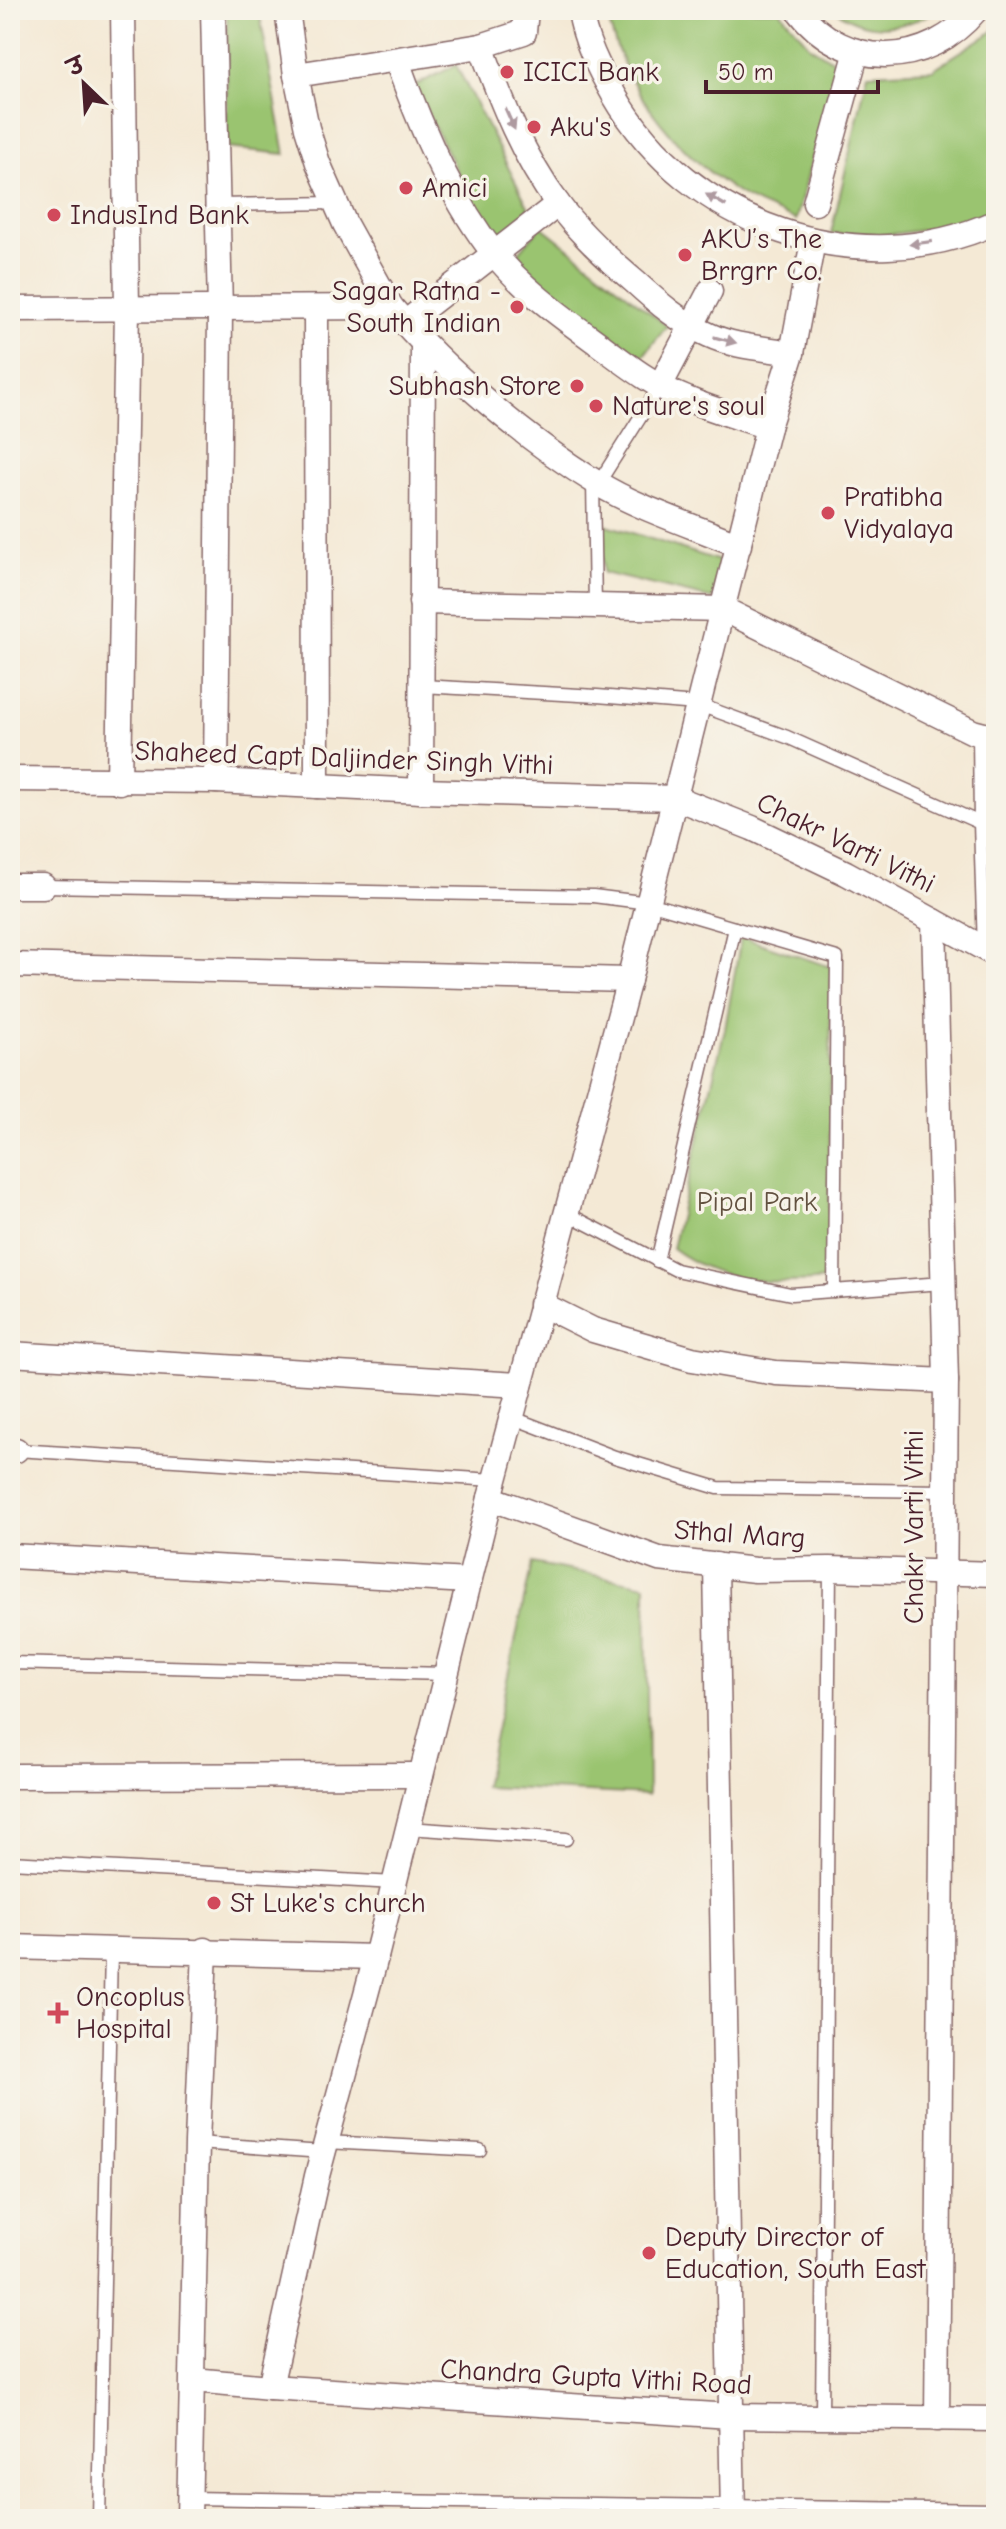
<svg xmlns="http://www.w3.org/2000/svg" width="1006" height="2529" font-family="'Comic Neue','Playpen Sans Deva',sans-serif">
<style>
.green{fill:#9ac470;stroke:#72724e;stroke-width:2}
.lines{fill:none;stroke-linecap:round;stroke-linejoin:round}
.lane-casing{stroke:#866666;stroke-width:15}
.street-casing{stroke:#866666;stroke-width:27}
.lane{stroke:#fff;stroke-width:12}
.street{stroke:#fff;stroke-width:24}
.oneway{fill:#ae9aa0}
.poi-dot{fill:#d1495b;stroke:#f7f3e8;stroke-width:3}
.labels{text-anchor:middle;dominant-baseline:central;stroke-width:7;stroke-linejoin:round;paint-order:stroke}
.poi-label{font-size:28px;fill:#4a1f2b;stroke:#f7f3e8;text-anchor:start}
.street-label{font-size:28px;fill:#4a1f2b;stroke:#f7f3e8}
.park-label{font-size:28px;fill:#625140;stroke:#f7f3e8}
</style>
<rect width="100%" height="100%" fill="#f7f3e8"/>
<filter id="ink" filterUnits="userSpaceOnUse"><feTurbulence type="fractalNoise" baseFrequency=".0125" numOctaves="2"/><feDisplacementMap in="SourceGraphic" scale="16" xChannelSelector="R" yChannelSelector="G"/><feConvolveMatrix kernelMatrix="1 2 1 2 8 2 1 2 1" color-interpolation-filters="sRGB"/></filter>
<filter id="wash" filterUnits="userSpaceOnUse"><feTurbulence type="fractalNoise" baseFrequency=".006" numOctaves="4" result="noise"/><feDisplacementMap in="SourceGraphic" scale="32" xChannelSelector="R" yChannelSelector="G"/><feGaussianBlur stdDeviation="1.8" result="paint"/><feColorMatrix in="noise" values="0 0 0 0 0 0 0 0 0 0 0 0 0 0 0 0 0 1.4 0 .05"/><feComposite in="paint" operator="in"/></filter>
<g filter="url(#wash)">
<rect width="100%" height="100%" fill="#f4e9d5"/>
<g class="green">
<polygon points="227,10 259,10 285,154 227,148"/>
<path d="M606 10H779L810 46 837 63 796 220C777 211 753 204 735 191 672 148 622 86 606 10Z"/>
<path d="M836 10H938C907 28 866 36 836 10Z"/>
<polygon points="996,26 996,209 953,226 870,237 831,233 868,73 932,70 993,31"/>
<polygon points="456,65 533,216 490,238 414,86"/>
<polygon points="541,226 667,326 639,361 513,260"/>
<polygon points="601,523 720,561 713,599 603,573"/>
<path d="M741 937 831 967 829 1280C772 1285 719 1283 672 1248L725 1029Z"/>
<polygon points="532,1563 646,1585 648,1795 484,1787"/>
</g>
</g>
<g filter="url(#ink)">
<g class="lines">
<defs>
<g id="lane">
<polyline points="217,205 335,203"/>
<polyline points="593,481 595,608"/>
<polyline points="598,484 660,386"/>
<polyline points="422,686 597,696 697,704 787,737 980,823 984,950"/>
<polyline points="979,734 980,823"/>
<polyline points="43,886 593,896 649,903 837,958 834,1291"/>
<polyline points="566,1213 676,1270 791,1294 943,1283"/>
<polyline points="657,1261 735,928"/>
<polyline points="511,1417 615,1457 718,1488 945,1491"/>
<polyline points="16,1450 494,1480"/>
<polyline points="10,1663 446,1674"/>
<polyline points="408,1828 566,1839"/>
<polyline points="10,1862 395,1883"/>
<polyline points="326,2142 480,2150"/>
<polyline points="197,2143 323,2152"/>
<polyline points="822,2415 830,1569"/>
<polyline points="189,2498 996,2510"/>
<polyline points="99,2519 111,1950"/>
</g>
<g id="street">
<polyline points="213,10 220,310 216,781"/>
<path d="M287 10 296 75 307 128 318 163 345 224 391 307C444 370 528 441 597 483 637 508 694 526 739 545"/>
<path d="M580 10C584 40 599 69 614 95 689 225 857 285 996 222"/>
<path d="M798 10C845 72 928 68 976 10"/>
<path d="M481 46C501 101 523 157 558 204 579 233 608 259 635 282 657 302 681 323 709 335 734 347 764 348 792 353"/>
<path d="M397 61C419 123 452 200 493 252 522 289 562 317 599 344 627 365 654 386 687 399 713 410 741 418 768 427"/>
<polyline points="296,75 481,46 524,32 526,10"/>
<polyline points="815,203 857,51"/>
<polyline points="10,309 391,307"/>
<polyline points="316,309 317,786"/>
<polyline points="405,323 558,204"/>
<polyline points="660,386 710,291"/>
<polyline points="421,602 723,609 973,732 996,738"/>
<polyline points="10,779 216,781 421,791 676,798 752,828 846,873 934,921 946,1381 937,2419"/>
<polyline points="119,782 127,309 123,10"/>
<polyline points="421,791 423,343"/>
<polyline points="10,886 43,886"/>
<polyline points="934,921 996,955"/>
<polyline points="10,965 629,980"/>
<polyline points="541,1304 593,1330 692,1359 776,1373 946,1381"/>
<polyline points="10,1354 520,1385"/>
<polyline points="10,1450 16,1450"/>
<polyline points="490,1498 659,1559 755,1570 830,1569 996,1574"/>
<polyline points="10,1556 469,1581"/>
<polyline points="716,1565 733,2519"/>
<polyline points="10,1776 421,1775"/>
<polyline points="10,1947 376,1957"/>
<polyline points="193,2380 270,2387 731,2416 996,2419"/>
<polyline points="270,2387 317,2176 376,1957 490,1498 629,980 768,427 792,353 813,241"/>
<polyline points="189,2519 197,2143 205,1950"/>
</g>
</defs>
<use href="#lane" class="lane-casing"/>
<use href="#street" class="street-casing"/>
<use href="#lane" class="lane"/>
<use href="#street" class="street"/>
</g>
<defs><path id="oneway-solid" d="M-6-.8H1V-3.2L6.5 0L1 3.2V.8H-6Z" transform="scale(2)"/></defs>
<g class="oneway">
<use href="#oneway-solid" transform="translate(510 119) rotate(66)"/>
<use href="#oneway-solid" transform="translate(716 200) rotate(-150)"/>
<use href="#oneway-solid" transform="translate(921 243) rotate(172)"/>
<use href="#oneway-solid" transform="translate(725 340) rotate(15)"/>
</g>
</g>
<g class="poi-dot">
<circle cx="507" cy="72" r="8"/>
<circle cx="534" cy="127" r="8"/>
<circle cx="406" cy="188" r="8"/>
<circle cx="54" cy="215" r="8"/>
<circle cx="685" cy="255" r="8"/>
<circle cx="517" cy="307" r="8"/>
<circle cx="577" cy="386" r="8"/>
<circle cx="596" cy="406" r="8"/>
<circle cx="828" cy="513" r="8"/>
<circle cx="214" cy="1903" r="8"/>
<path d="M54 2001h8v8h8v8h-8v8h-8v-8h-8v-8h8z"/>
<circle cx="649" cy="2253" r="8"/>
</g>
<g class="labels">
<g class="poi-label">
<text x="523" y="72">ICICI Bank</text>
<text x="550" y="127">Aku's</text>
<text x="422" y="188">Amici</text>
<text x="70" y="215">IndusInd Bank</text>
<text x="701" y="239">AKU’s The<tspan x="701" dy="32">Brrgrr Co.</tspan></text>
<text x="501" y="291" text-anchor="end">Sagar Ratna -<tspan x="501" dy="32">South Indian</tspan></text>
<text x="561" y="386" text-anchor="end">Subhash Store</text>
<text x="612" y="406">Nature's soul</text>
<text x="844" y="497">Pratibha<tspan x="844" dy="32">Vidyalaya</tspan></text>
<text x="230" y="1903">St Luke's church</text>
<text x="76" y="1997">Oncoplus<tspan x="76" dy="32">Hospital</tspan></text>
<text x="665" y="2237">Deputy Director of<tspan x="665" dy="32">Education, South East</tspan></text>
</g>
<g class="street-label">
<text transform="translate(344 758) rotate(2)">Shaheed Capt Daljinder Singh Vithi</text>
<text transform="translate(846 843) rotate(26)">Chakr Varti Vithi</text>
<text transform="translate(914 1527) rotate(-90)">Chakr Varti Vithi</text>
<text transform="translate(740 1534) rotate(4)">Sthal Marg</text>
<text transform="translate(596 2377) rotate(3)">Chandra Gupta Vithi Road</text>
</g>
<g class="park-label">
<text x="757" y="1202">Pipal Park</text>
</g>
</g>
<rect width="1006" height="2529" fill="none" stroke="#f7f3e8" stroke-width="40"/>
<g transform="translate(84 84) rotate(335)" stroke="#f7f3e8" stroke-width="6" paint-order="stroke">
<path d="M0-6L14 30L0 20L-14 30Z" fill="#4a1f2b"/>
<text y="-12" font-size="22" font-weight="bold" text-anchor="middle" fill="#4a1f2b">उ</text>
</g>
<path d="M706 80v12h172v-12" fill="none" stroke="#4a1f2b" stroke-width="4"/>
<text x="718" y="80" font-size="24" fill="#4a1f2b" stroke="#f7f3e8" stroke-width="6" paint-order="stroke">50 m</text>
</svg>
